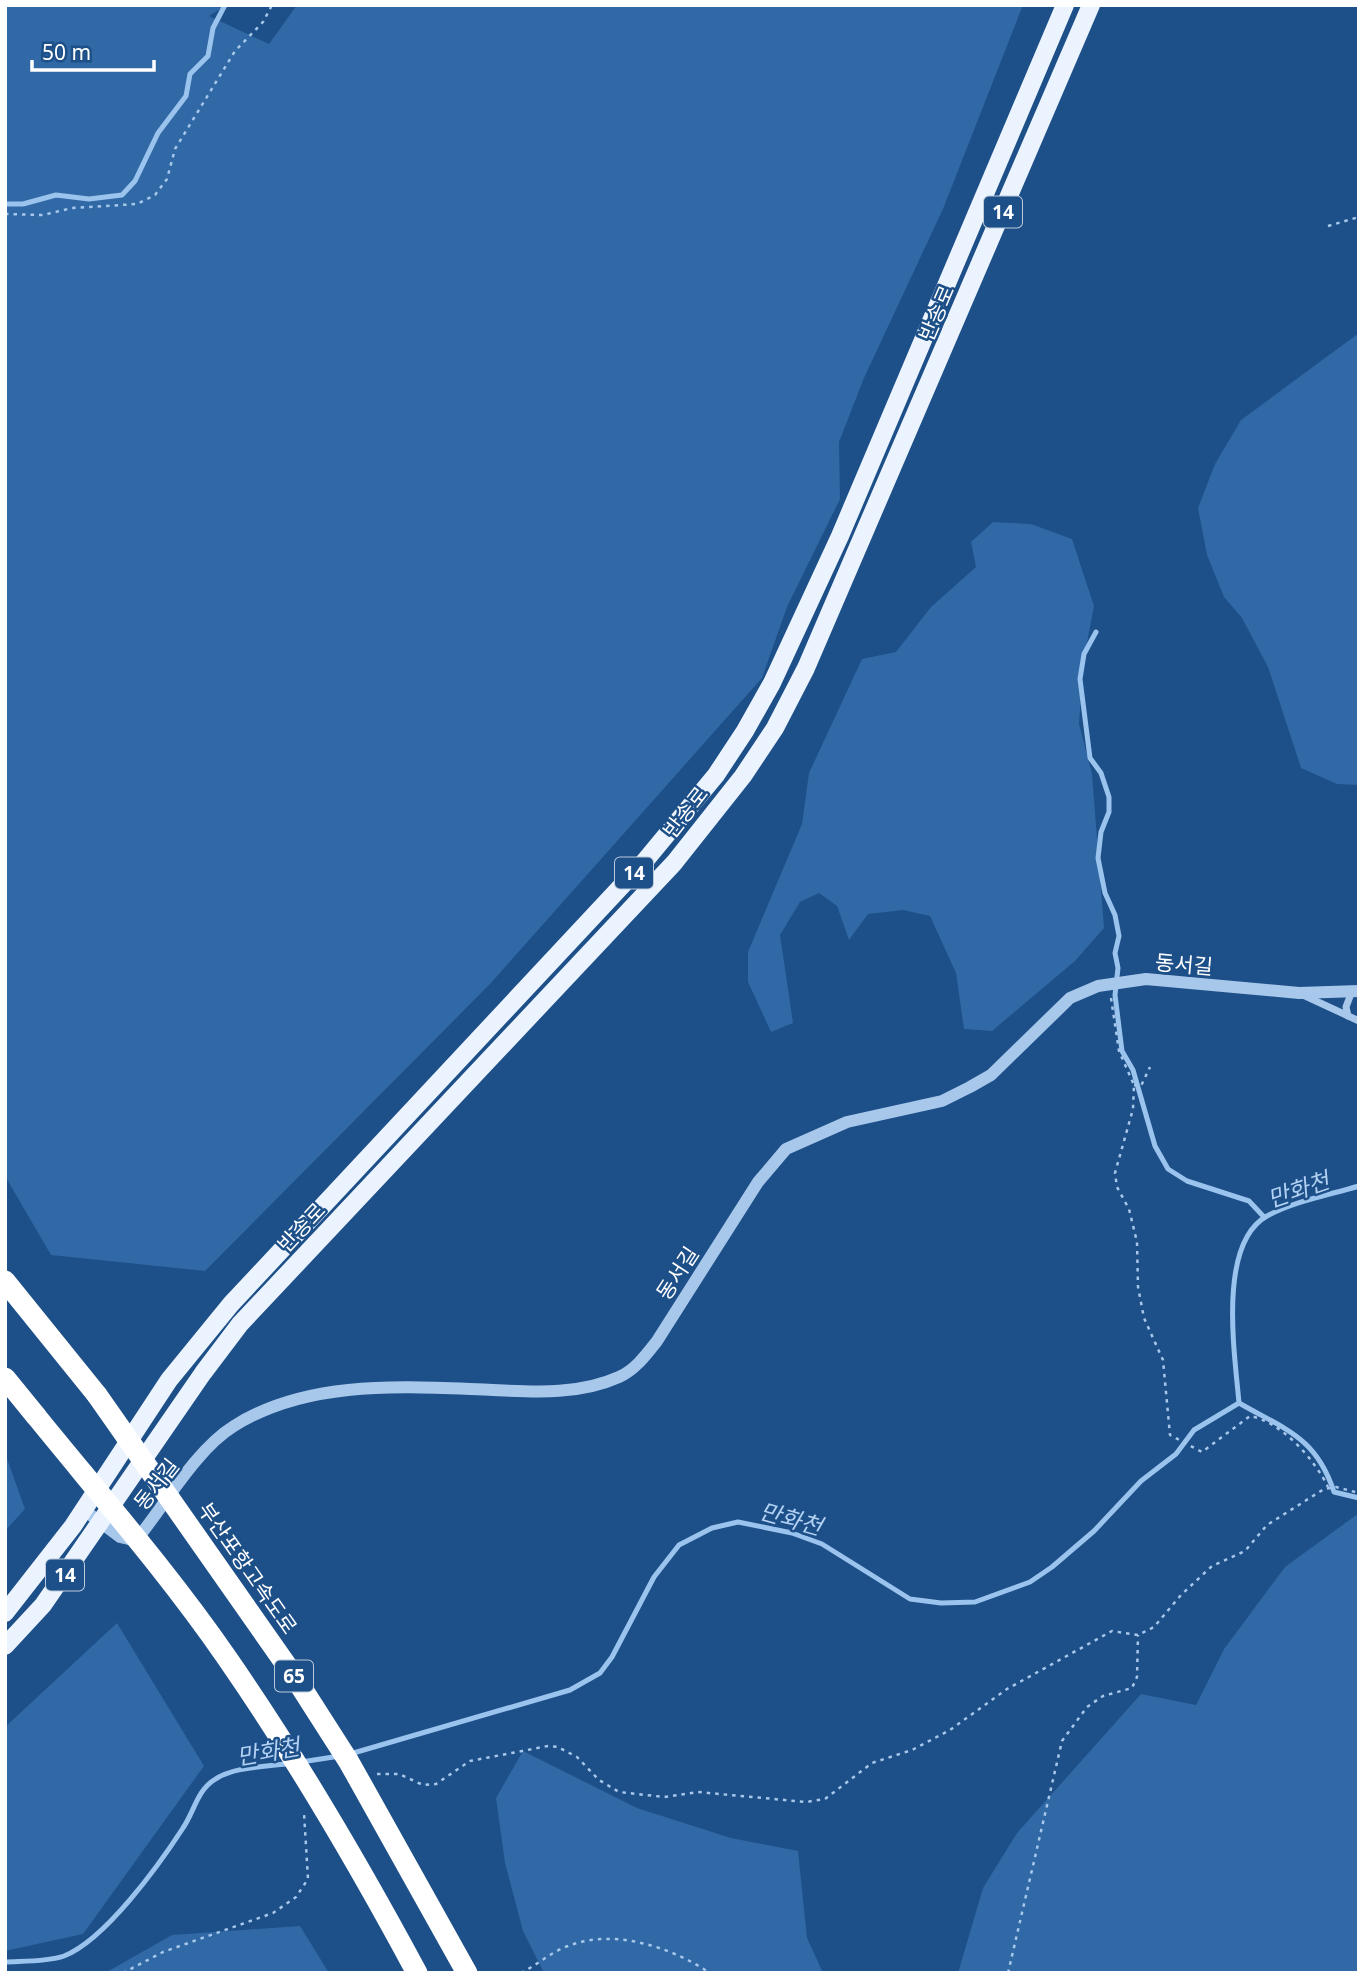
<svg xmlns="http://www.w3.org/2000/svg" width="1364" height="1978" font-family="'Noto Sans','Noto Sans KR',sans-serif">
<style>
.green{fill:#3069a5}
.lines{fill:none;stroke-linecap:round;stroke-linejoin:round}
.stream{stroke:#9ac3ed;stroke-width:5}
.path{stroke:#a7c7eb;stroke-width:2.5;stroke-dasharray:3.5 5;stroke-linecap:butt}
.minor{stroke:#a7c7eb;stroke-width:7}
.tertiary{stroke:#a7c7eb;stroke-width:12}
.primary{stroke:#ebf3fe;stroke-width:18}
.motorway{stroke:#fff;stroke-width:21}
.motorway-bridge{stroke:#fff;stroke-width:21}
.labels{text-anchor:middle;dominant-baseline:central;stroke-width:5;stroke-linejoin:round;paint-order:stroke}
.shield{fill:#1d4f88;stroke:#bbcadb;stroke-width:2}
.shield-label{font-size:19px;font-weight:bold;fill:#fff}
.street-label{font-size:21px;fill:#fff;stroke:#1d4f88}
.water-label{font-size:23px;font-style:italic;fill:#b2d1f3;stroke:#1d4f88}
</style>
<rect width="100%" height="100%" fill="#1d4f88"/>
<g class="green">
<polygon points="5,5 227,5 209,16 269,44 297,5 1023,5 943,209 864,378 839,442 840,499 787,607 762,678 491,983 205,1271 51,1255 5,1176"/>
<polygon points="1359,333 1359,785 1337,784 1301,768 1268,667 1242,618 1224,597 1207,555 1198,508 1215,464 1241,420"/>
<polygon points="993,522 1031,524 1072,539 1094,606 1083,664 1079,724 1092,774 1104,928 1075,961 992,1031 964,1029 956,973 930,916 903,910 868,914 849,940 837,906 819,893 800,902 780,935 793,1023 771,1032 748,982 748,952 802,824 809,773 862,659 896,652 931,607 976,567 971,542"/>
<polygon points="5,1453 25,1509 5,1531"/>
<polygon points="1359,1513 1359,1973 958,1973 983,1888 1017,1833 1141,1694 1196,1705 1224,1649 1285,1567"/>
<polygon points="117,1623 204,1766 83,1934 5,1951 5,1727"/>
<polygon points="523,1751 637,1808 731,1838 798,1851 807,1938 823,1973 544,1973 523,1931 505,1863 496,1798"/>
<polygon points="300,1926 329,1973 105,1973 172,1935"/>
</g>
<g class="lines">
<g class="stream">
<polyline points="5,204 23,204 56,195 89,199 122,195 135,181 158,133 186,96 190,74 208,56 213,28 225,5"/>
<polyline points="1096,632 1084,654 1080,679 1090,758 1101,773 1109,797 1109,812 1101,832 1098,858 1105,893 1115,915 1119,936 1115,953 1118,968 1115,995 1122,1051 1133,1070 1155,1146 1168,1169 1187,1181 1249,1201 1264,1217"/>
<path d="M1239 1403C1286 1430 1316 1437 1334 1492L1359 1498"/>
<path d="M350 1754 570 1690 600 1673 612 1657 654 1577 679 1545 712 1528 738 1522 792 1533 822 1544 910 1599 941 1603 975 1602 1030 1582 1052 1567 1094 1531 1141 1481 1176 1454 1194 1430 1239 1403C1235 1355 1217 1244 1267 1216 1295 1201 1329 1195 1359 1186"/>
<polyline points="301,1762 340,1756"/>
<path d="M5 1962C23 1961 47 1962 64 1956 105 1940 159 1865 183 1828 194 1812 197 1791 214 1780 234 1766 268 1767 292 1763"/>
</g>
<g class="path">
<polyline points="5,214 43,215 72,208 137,204 155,195 167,179 175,149 235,51 263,22 272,5"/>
<polyline points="1328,226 1359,217"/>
<path d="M1111 998 1119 1051 1134 1085 1133 1109 1115 1173 1117 1187 1129 1209 1137 1242 1138 1287 1144 1318 1163 1360 1170 1435 1202 1452 1250 1416C1282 1422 1315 1460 1328 1487"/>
<polyline points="1134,1085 1141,1086 1150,1067"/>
<polyline points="377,1774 399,1774 423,1785 436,1784 470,1761 548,1746 558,1747 577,1757 599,1780 619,1792 664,1797 698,1792 806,1802 825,1799 872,1763 912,1750 950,1730 1007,1689 1112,1631 1138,1635 1154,1627 1181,1595 1212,1566 1245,1551 1267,1525 1324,1489 1336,1487 1359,1493"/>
<polyline points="123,1973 163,1952 273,1913 296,1897 308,1879 304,1813"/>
<path d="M521 1973C537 1965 551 1952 568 1946 614 1928 671 1947 710 1973"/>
<polyline points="1008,1973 1062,1741 1087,1707 1103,1696 1132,1688 1137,1677 1138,1635"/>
</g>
<g class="minor">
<polyline points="1303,995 1359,1021"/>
<polyline points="1348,1016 1346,1007 1352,991"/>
</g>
<path class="tertiary" d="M84 1510 120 1537 133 1540 141 1534C167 1501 198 1448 234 1426 310 1378 408 1387 493 1390 535 1392 579 1395 619 1377 635 1370 646 1355 657 1341L758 1182 786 1149 847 1122 942 1101 970 1087 991 1075 1070 998 1098 986 1146 979 1299 993 1359 991"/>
<g class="primary">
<polyline points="5,1613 73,1526 169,1380 231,1304 644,862 716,775 745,731 772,683 840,536 1065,5"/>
<polyline points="5,1646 43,1605 203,1373 240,1324 674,863 743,776 775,728 806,668 1091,5"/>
</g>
<g class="motorway">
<polyline points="5,1281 97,1395"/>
<polyline points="5,1378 36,1416"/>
</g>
<g class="motorway-bridge">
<polyline points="97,1395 294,1676 349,1762 467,1973"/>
<path d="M36 1416C101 1496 169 1574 227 1658 297 1759 359 1865 417 1973"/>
</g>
</g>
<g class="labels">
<g class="shield">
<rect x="984" y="196.5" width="38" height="31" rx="5"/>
<rect x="615" y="857.5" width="38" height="31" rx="5"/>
<rect x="46" y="1559.5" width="38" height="31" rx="5"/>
<rect x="275" y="1660.5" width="38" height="31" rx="5"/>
</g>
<g class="shield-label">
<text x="1003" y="212">14</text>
<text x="634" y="873">14</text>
<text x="65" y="1575">14</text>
<text x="294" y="1676">65</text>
</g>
<g class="street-label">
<text transform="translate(936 313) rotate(-67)">반송로</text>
<text transform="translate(685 812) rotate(-52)">반송로</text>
<text transform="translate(1184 964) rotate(5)">동서길</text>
<text transform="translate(301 1227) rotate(-47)">반송로</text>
<text transform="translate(677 1273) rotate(-57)">동서길</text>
<text transform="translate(156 1484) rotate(-52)">동서길</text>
<text transform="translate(248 1568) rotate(55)">부산포항고속도로</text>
</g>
<g class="water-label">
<text transform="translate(1298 1189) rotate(-19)">만화천</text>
<text transform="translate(791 1518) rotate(16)">만화천</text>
<text transform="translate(268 1751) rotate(-10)">만화천</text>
</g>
</g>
<rect width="1364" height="1978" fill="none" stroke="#ffffff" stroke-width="14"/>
<path d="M32 60v10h122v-10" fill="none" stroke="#ffffff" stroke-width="3.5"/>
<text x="42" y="60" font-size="21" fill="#ffffff" stroke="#1d4f88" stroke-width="5" paint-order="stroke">50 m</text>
</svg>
